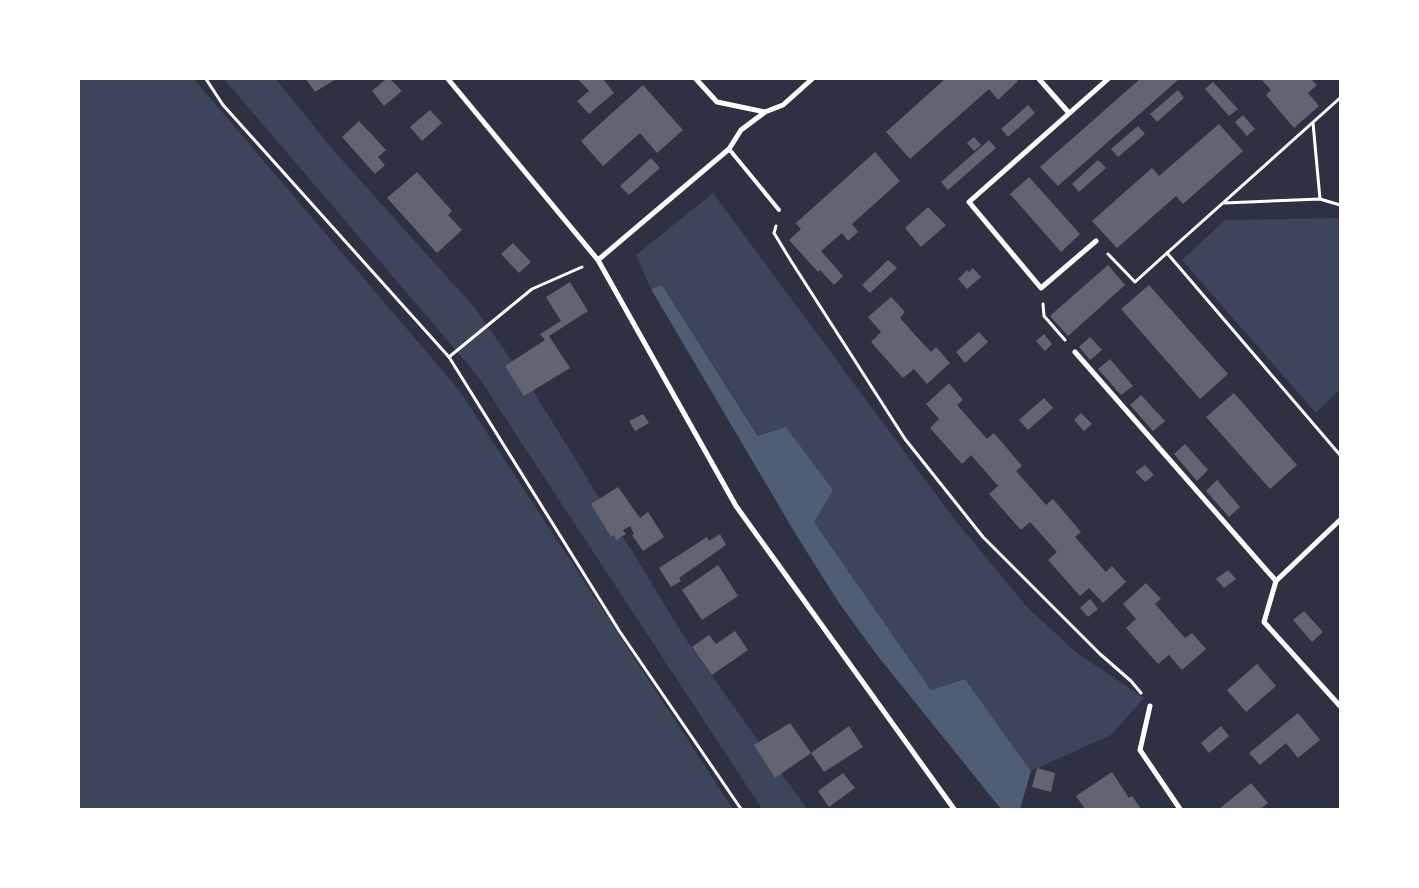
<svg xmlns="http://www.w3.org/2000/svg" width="1419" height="888" font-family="Poppins,sans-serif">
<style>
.green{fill:#3c4559}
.water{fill:#4f5d75}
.building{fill:#626471}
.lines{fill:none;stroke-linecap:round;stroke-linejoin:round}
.path{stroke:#fff;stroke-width:3}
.service{stroke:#fff;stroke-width:4}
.minor{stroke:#fff;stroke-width:5}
</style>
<rect width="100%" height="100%" fill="#2d3142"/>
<g class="green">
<polygon points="79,79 194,79 459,390 733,809 79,809"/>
<polygon points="224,79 276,79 334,151 474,307 534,392 687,641 807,809 762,809 477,375"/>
<polygon points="713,193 952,516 1027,607 1077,653 1144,698 1111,735 1031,771 965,679 931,690 814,522 662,285 651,289 636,255"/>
<polygon points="1340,218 1340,389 1316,413 1182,260 1225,220"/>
</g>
<polygon class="water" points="662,285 758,436 786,427 833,490 814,522 931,690 965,679 1031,771 1020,809 1001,809 877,655 839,603 795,533 651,289"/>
<g class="building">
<polygon points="306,79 336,79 315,92"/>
<polygon points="386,79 390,79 402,91 384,106 372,91"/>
<polygon points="578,79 603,79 614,93 589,114 577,101 589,91"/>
<polygon points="945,79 1016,79 1018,81 998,100 989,89 910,159 886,132"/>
<polygon points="1140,79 1179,79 1058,186 1040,167"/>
<polygon points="1261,79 1311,79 1317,85 1308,93 1319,106 1294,128 1266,95 1271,90"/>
<polygon points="1213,82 1238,109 1229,116 1205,89"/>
<polygon points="643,85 683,130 657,153 640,133 603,166 581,141"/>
<polygon points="1178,90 1184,98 1157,122 1150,114"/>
<polygon points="1028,105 1035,113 1008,137 1001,129"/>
<polygon points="430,110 442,123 422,141 410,127"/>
<polygon points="1243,115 1255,129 1247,136 1235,122"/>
<polygon points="359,121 386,150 378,157 385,165 375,174 342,137"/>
<polygon points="1219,124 1243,151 1183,204 1176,196 1117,248 1092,221 1152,168 1159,176"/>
<polygon points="1138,126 1145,134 1118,157 1111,149"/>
<polygon points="974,137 981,145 974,151 967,143"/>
<polygon points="989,140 996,148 948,190 941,182"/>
<polygon points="875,152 900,181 852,224 858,232 848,241 842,233 821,251 843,276 834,285 820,270 818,272 789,240 801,229 796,223"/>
<polygon points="651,158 660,168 629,195 620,186"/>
<polygon points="1098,160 1106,168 1079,192 1072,184"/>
<polygon points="417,172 452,211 448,215 462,230 437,253 387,198"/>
<polygon points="1029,177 1080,234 1061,252 1010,194"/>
<polygon points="928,207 946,225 921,247 905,228"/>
<polygon points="513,243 531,262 519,273 501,254"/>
<polygon points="888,260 897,268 870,293 862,285"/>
<polygon points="1108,265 1125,285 1068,336 1050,316"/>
<polygon points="973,268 981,277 967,289 958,279 967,270 969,272"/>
<polygon points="570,282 588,311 549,336 570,368 524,396 505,366 545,340 540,334 561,321 546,297"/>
<polygon points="1149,285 1228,374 1200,399 1121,309"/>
<polygon points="891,297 905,312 900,318 915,335 931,352 936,347 950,363 927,384 914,369 903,378 871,342 881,332 868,317"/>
<polygon points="979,332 988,342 965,363 956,352"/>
<polygon points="1044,334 1052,344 1045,351 1036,341"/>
<polygon points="1090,337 1102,350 1090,360 1079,347"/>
<polygon points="1110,359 1133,386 1121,395 1098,369"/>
<polygon points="949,383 963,400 957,405 987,439 994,433 1022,466 1016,471 1046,505 1053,499 1081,532 1075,537 1090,554 1106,572 1112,566 1126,582 1103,603 1089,588 1080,596 1048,560 1057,552 1030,522 1021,530 989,494 998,486 971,455 962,464 930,428 939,419 926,404"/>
<polygon points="1234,393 1297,465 1270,489 1206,417"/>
<polygon points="1141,395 1165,421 1153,431 1130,405"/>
<polygon points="1044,398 1053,408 1028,430 1019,420"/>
<polygon points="1081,413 1092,424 1084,431 1074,420"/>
<polygon points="643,414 649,423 635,431 629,421"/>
<polygon points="1185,444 1208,470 1197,481 1174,454"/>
<polygon points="1145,465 1154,475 1145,482 1135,472"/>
<polygon points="1217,480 1240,507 1229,517 1206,491"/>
<polygon points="618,487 640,518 648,512 664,537 643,551 632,535 634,534 630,526 623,530 626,534 616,540 614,535 611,537 591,504"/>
<polygon points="720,534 726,545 679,578 681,581 671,587 659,568 707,537 709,541"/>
<polygon points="718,565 738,596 702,620 682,590"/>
<polygon points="1228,570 1236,579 1224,588 1216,579"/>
<polygon points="1146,583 1161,599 1155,604 1185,638 1192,633 1206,649 1182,670 1169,655 1158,664 1126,628 1136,619 1123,604"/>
<polygon points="1090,599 1098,609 1088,617 1080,608"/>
<polygon points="1304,611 1323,632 1312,642 1293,620"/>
<polygon points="735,631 748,650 712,675 692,647 709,635 716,644"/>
<polygon points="1257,664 1276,686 1246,712 1227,690"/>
<polygon points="1298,713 1320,740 1298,758 1286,743 1260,765 1249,753"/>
<polygon points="790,723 811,753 849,726 863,747 824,772 811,753 775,778 754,745"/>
<polygon points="1221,726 1229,736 1209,753 1201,743"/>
<polygon points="1037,768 1055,773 1051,792 1032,787"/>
<polygon points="1112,772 1129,798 1132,796 1141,809 1085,809 1076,796"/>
<polygon points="843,773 855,788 829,807 818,791"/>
<polygon points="1251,783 1268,803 1260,809 1219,809"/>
</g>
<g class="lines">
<g class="path">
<polyline points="206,79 223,105 449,357 620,632 741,809"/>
<polyline points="1340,98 1167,253 1340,455"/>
<polyline points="1313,123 1320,199"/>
<polyline points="1224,203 1320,199 1340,205"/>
<polyline points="776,226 774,233 791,261 905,439 983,537 1100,654 1131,681 1141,693"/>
<polyline points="1108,254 1135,282 1167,253"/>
<polyline points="1043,304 1044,316 1065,340"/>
<polyline points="449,357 532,289 582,267"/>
</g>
<polyline class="service" points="729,149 779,210"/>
<g class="minor">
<polyline points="448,79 598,260 736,506 954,809"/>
<polyline points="696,79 717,102 765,112"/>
<polyline points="1039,79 1069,113"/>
<polyline points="1096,241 1041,288 969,202 1108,79"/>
<polyline points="598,260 729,149 741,130 765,112 783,105 812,79"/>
<polyline points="1075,352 1276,581 1264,622 1340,706"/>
<polyline points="1276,581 1340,520"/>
<polyline points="1150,706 1140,750 1180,809"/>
</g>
</g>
<rect width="1419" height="888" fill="none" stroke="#ffffff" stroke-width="160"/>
</svg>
